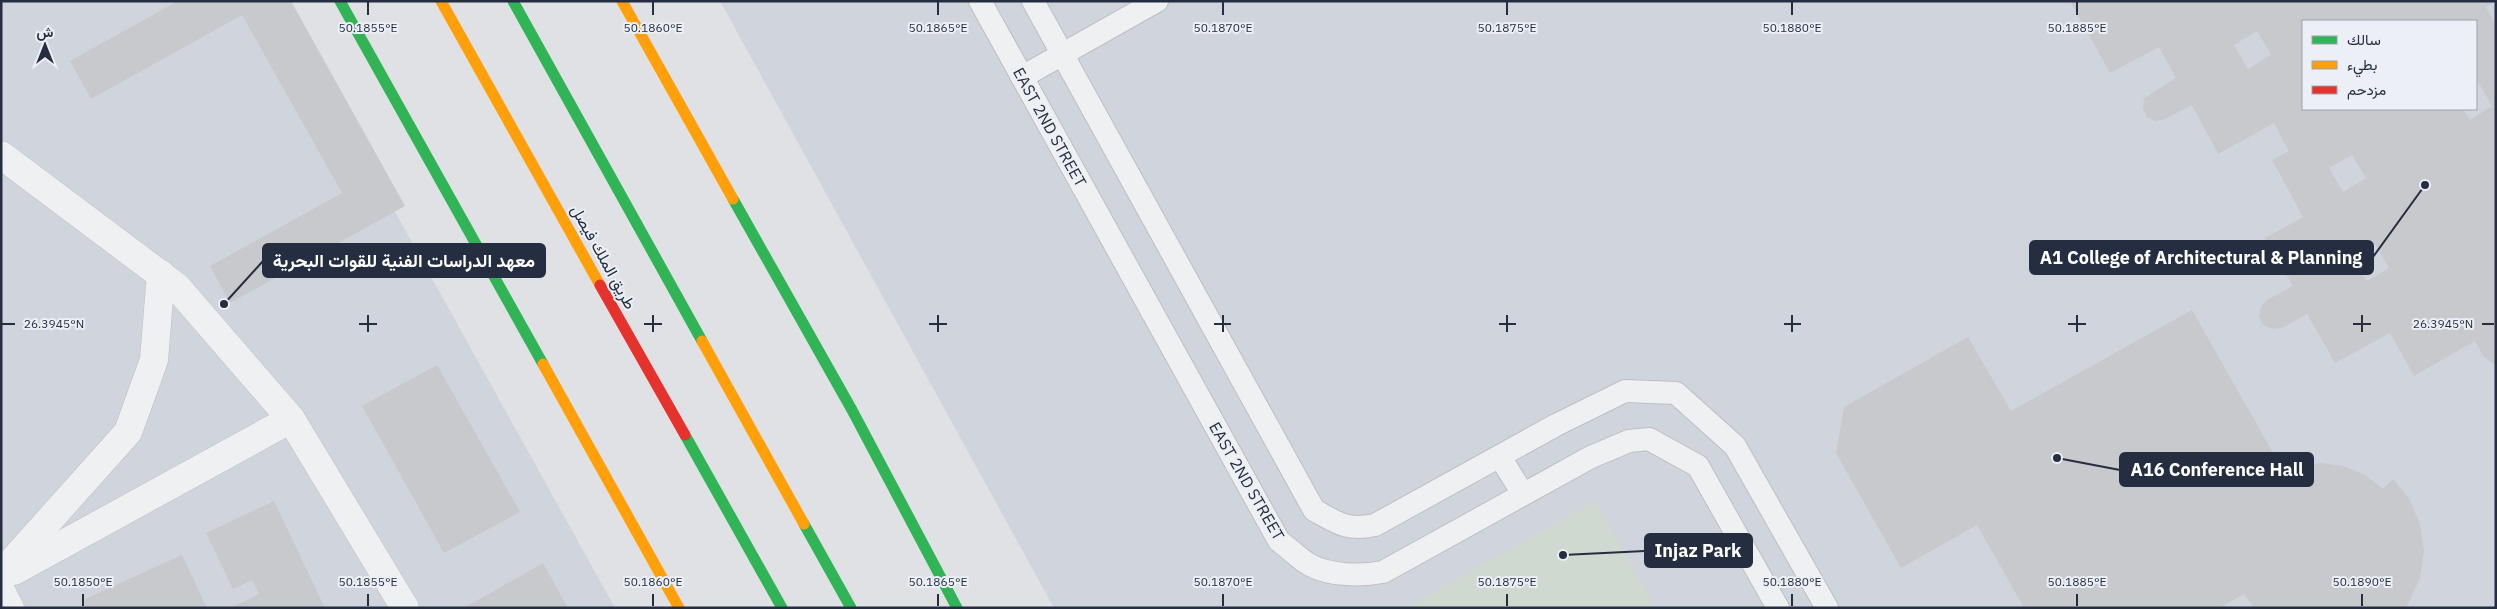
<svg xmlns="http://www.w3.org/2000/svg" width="2497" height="609" font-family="'IBM Plex Sans',Vazirmatn,sans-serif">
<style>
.built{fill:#d0d4dc;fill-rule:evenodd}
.green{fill:#cfd9cf}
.building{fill:#c8c9cd;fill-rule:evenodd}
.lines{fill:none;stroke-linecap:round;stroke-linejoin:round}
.lane-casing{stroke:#bebfc3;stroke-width:24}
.street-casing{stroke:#bebfc3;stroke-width:29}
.lane{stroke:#eff0f2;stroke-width:22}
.street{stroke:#eff0f2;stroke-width:28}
.fast{stroke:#30b455;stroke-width:11}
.slow{stroke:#ff9f0a;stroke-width:11}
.jam{stroke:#e5322d;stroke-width:11}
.ticks{fill:none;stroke:#252d40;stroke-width:2}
.labels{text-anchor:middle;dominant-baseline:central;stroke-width:4;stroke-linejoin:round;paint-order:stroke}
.street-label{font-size:16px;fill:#252d40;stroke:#ecf0f6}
.ticks-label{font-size:12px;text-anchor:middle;fill:#252d40;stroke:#ecf0f6;stroke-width:4;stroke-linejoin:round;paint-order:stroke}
.leader{fill:none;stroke:#252d40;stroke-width:2}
.callout-dot{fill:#252d40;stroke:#ecf0f6;stroke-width:2}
.callout{fill:#252d40;stroke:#252d40;stroke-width:2}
.callout-label{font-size:18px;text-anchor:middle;font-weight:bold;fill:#fff}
</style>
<rect width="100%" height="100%" fill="#e0e1e5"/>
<g class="built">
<polygon points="1,1 278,1 615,608 1,608"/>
<path d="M720 1H2496V608H1054ZM2303 21H2476V109H2303Z"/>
</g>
<polygon class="green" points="1595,501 1656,608 1406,608"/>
<g class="building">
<polygon points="178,1 291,1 405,206 230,303 210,266 342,193 242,15 91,99 70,61"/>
<path d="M2070 1H2496L2486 7 2496 26V366L2483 356 2475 341 2414 376 2390 333 2335 363 2307 314 2282 328 2272 329 2263 325 2259 317 2261 307 2267 300 2293 286 2265 238 2303 217 2272 160 2289 151 2274 123 2218 154 2192 105 2165 119 2156 121 2147 117 2143 109 2144 98 2176 78 2159 47 2110 73ZM2303 21H2476V84L2478 82 2492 106 2470 120 2463 109H2303ZM2257 31 2271 55 2248 69 2234 45ZM2352 155 2366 178 2343 192 2329 168ZM2375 244 2389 268 2367 281 2352 258Z"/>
<polygon points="2192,310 2284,472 2298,467 2321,463 2344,466 2365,475 2383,489 2393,479 2410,500 2420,525 2424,551 2420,578 2406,608 2254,608 2244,594 2219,608 2024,608 1977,525 1901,568 1836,453 1844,407 1968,337 2011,411"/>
<polygon points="437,365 520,512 444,553 362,406"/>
<polygon points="274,501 325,608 231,608 259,594 252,580 233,589 206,533"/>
<polygon points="182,555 207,608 86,608 83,600"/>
<polygon points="543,563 568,608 464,608"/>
</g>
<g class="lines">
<defs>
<g id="lane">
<path d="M980 1 1279 541C1289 548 1299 559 1310 565 1330 576 1361 576 1383 572L1591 457 1629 441 1649 439 1698 466 1778 608"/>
<path d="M1033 1 1314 510C1338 523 1346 531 1375 525L1556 425 1625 391 1676 393 1735 446 1827 608"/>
<polyline points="1022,77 1157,1"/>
<polyline points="1500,457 1523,494"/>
</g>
<g id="street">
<polyline points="1,155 177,287 291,419 405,608"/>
<polyline points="14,571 291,419"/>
<polyline points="1,574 128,432 154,360 161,274"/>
<polyline points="1,591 10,608"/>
</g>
</defs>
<use href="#lane" class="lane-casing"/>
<use href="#street" class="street-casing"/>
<use href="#lane" class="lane"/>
<use href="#street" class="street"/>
<g class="fast">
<polyline points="340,1 543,364"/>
<polyline points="513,1 702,341"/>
<polyline points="733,199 852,410 957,608"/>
<polyline points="685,435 782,608"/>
<polyline points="804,524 851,608"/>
</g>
<g class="slow">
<polyline points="441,1 600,285"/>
<polyline points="622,1 733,199"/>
<polyline points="702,341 804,524"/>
<polyline points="543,364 679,608"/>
</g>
<polyline class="jam" points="600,285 685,435"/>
</g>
<path class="ticks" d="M368 2V15M653 2V15M938 2V15M1223 2V15M1507 2V15M1792 2V15M2077 2V15M368 315V332M653 315V332M938 315V332M1223 315V332M1507 315V332M1792 315V332M2077 315V332M2362 315V332M2 324H15M359 324H377M644 324H662M929 324H947M1214 324H1231M1499 324H1516M1784 324H1801M2068 324H2086M2353 324H2371M2482 324H2494M83 594V606M368 594V606M653 594V606M938 594V606M1223 594V606M1507 594V606M1792 594V606M2077 594V606M2362 594V606"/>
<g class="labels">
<g class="street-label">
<text transform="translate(1050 127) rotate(61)">EAST 2ND STREET</text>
<text transform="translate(604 257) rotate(61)">طريق الملك فيصل</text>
<text transform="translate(1247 481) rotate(60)">EAST 2ND STREET</text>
</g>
</g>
<g class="ticks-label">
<text x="368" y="32">50.1855°E</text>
<text x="653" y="32">50.1860°E</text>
<text x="938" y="32">50.1865°E</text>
<text x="1223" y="32">50.1870°E</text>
<text x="1507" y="32">50.1875°E</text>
<text x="1792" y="32">50.1880°E</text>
<text x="2077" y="32">50.1885°E</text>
<text x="54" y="328">26.3945°N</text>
<text x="2443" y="328">26.3945°N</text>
<text x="83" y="586">50.1850°E</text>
<text x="368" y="586">50.1855°E</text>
<text x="653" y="586">50.1860°E</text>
<text x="938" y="586">50.1865°E</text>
<text x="1223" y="586">50.1870°E</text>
<text x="1507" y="586">50.1875°E</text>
<text x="1792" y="586">50.1880°E</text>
<text x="2077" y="586">50.1885°E</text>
<text x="2362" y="586">50.1890°E</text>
</g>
<path class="leader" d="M2425 185L2373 257M224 304L263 261M2057 458L2120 470M1563 555L1645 551"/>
<g class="callout-dot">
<circle cx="2425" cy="185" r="5"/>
<circle cx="224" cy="304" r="5"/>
<circle cx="2057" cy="458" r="5"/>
<circle cx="1563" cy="555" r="5"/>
</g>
<g class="callout">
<rect x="2030" y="241" width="343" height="33" rx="5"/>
<rect x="263" y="244" width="282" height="33" rx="5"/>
<rect x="2120" y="453" width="193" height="33" rx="5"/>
<rect x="1645" y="534" width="107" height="33" rx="5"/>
</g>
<g class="callout-label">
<text x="2201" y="264">A1 College of Architectural &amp; Planning</text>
<text x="404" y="267">معهد الدراسات الفنية للقوات البحرية</text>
<text x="2217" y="476">A16 Conference Hall</text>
<text x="1698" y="557">Injaz Park</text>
</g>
<rect width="2497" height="609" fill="none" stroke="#252d40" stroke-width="5"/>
<rect x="2302" y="20" width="175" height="90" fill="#ecf0f6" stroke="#9ca2ad"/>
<rect x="2312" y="36" width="25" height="8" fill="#30b455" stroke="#9ca2ad"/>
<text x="2347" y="45" font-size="15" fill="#252d40">سالك</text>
<rect x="2312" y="61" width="25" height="8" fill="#ff9f0a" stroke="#9ca2ad"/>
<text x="2347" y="70" font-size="15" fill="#252d40">بطيء</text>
<rect x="2312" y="86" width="25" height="8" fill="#e5322d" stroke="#9ca2ad"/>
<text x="2347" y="95" font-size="15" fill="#252d40">مزدحم</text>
<g transform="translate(45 45)" stroke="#ecf0f6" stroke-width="4" paint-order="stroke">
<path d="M0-4L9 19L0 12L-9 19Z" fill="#252d40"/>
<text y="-8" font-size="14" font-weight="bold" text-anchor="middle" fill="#252d40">ش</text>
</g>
</svg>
